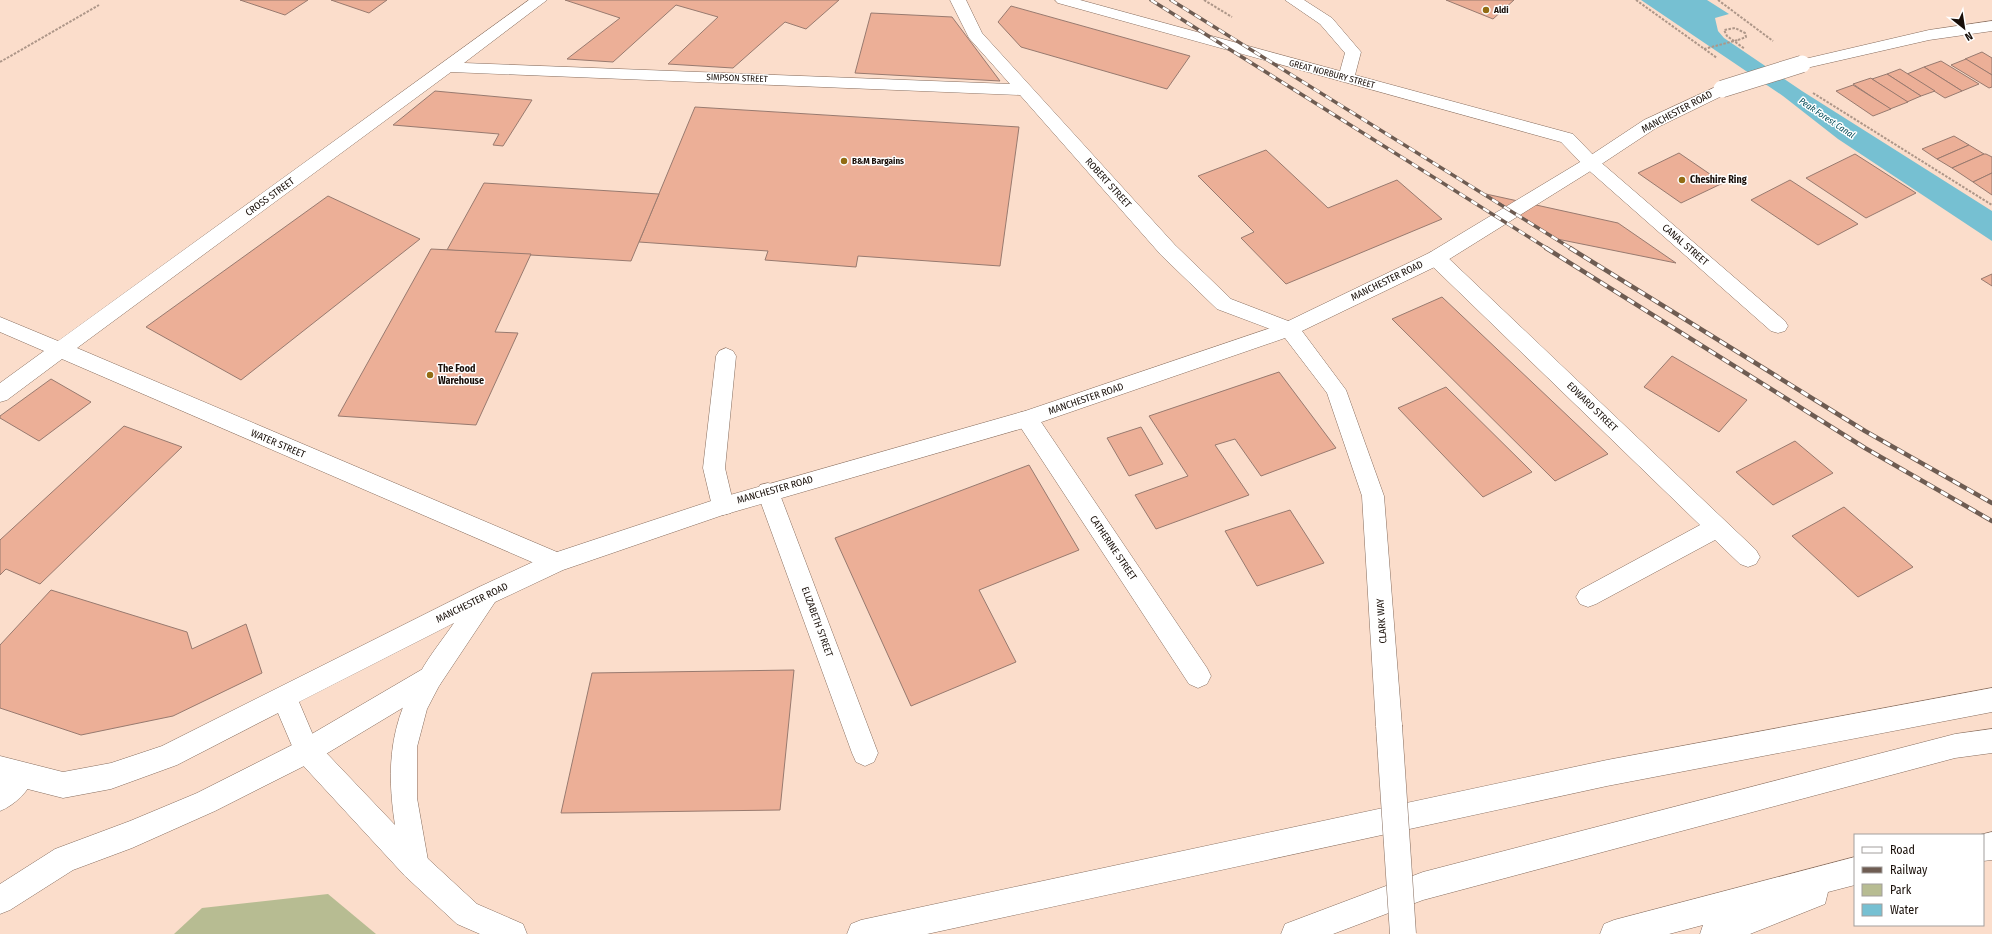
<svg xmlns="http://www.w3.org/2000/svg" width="1992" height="934" font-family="'Fira Sans Condensed',sans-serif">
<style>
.green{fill:#b7bc92}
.water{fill:#76c0d2}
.building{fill:#ecaf97;stroke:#987a6f}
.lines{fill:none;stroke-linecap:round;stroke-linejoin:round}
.minor-casing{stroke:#876d5e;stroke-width:1}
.major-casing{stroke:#876d5e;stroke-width:1}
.highway-casing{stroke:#876d5e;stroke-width:1}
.path{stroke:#ad9688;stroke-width:2;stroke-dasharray:2.5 1.5;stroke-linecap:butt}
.minor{fill:#fff;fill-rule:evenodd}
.major{fill:#fff;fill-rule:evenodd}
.highway{fill:#fff;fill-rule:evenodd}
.rail-far1-casing{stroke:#6e5c52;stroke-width:3.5}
.rail-casing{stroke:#6e5c52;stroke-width:4.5}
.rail-far1{stroke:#fff;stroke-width:2.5;stroke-dasharray:7;stroke-linecap:butt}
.rail{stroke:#fff;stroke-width:3;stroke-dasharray:8;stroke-linecap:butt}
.major-bridge-far1-casing{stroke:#876d5e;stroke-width:18;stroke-linecap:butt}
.major-bridge-casing{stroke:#876d5e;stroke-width:27;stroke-linecap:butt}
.path-bridge{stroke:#ad9688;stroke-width:2;stroke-dasharray:2.5 1.5;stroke-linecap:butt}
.major-bridge-far1{stroke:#fff;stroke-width:17}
.major-bridge{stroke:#fff;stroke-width:26}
.poi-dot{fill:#926c14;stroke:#fff;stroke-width:1.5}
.labels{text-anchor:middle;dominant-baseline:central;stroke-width:3;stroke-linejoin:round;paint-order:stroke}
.far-poi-label{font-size:9px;font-weight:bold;fill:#190f09;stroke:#fff;text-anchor:start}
.far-street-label{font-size:9px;fill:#190f09;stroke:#fff}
.far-water-label{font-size:9px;font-style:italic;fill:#014956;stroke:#fff}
.street-label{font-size:10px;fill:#190f09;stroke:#fff}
.poi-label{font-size:10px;font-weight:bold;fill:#190f09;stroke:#fff;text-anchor:start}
</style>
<rect width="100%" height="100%" fill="#fbddcb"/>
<polygon class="green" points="328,894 376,934 174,934 202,908"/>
<polygon class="water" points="1641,0 1707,0 1729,14 1715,18 1718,31 1724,38 1802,91 1992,211 1992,241 1838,139 1783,96"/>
<g class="building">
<polygon points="240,0 308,0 285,15"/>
<polygon points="331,0 387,0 369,13"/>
<polygon points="565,0 839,0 806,29 785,22 733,68 668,64 718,17 676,5 613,62 567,59 620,18"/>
<polygon points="1446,0 1514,0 1493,19"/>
<polygon points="1011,6 1190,56 1167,89 1021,47 998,22"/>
<polygon points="871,13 952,17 1000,81 855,73"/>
<polygon points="1982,52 1992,58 1992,75 1965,59"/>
<polygon points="1966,59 1992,75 1992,87 1989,88 1951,65"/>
<polygon points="1941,61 1979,84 1962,91 1924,67"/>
<polygon points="1924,67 1962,91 1945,98 1907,74"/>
<polygon points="1900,69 1935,91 1921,96 1887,74"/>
<polygon points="1887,74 1921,96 1907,102 1872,79"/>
<polygon points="1871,78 1872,79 1908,102 1890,109 1853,84"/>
<polygon points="1853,85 1891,109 1873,116 1836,91"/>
<polygon points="435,91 532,100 503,146 493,145 499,134 393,125"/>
<polygon points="695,107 1019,127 1000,266 858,256 856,267 765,260 768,251 639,242"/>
<polygon points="1954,136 1969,145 1937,159 1922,149"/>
<polygon points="1969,145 1984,154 1952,168 1937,159"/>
<polygon points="1266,150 1328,208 1397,180 1442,219 1286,284 1241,238 1254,232 1198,176"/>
<polygon points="1679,153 1723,183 1681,203 1638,173"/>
<polygon points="1855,154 1916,193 1866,218 1806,178"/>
<polygon points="1984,154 1986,154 1992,157 1992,173 1973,182 1952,168"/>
<polygon points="1992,173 1992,195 1973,182"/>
<polygon points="1790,180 1858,224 1818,245 1751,200"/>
<polygon points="484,183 659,194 631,261 447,250"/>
<polygon points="1486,194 1618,223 1676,263 1557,239"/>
<polygon points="328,196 420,239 241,380 146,327"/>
<polygon points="431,249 531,254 495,332 518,333 476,425 338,416"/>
<polygon points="1992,274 1992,286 1981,279"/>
<polygon points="1442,297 1608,454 1555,481 1392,319"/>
<polygon points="1672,356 1747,400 1719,432 1644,387"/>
<polygon points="1279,372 1336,448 1261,476 1235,439 1215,445 1249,495 1156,529 1135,495 1188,476 1149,416"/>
<polygon points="51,379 91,402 39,441 0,418 0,416"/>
<polygon points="1446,387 1532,472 1483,497 1398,408"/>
<polygon points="124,426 182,447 40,584 6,569 0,575 0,540"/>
<polygon points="1141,427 1163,464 1129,476 1107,438"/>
<polygon points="1795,441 1833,473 1773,505 1736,472"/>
<polygon points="1029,465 1079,550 979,590 1016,662 911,706 835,538"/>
<polygon points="1844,507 1913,567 1858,597 1792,536"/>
<polygon points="1290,510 1324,563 1257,586 1225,531"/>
<polygon points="51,590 187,632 192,649 246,624 262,673 173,716 81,735 0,708 0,645"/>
<polygon points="794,670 780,810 561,813 592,673"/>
</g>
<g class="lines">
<defs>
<g id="minor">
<polygon points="529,0 547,0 464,63 1010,84 969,38 950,0 966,0 982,33 1175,245 1231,299 1296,324 1299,329 1296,334 1289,336 1217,309 1161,255 1020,95 451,72 77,348 564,555 568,562 564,569 556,572 548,569 62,359 7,400 0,402 0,383 44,351 0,332 0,317 58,341"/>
<polygon points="1055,0 1080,0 1340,71 1345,53 1320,24 1285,0 1304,0 1332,18 1361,52 1355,75 1573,134 1597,159 1785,321 1788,326 1785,331 1778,333 1771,331 1585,167 1561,142 1058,3"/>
<polygon points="1436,251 1443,253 1756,550 1760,557 1756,564 1748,567 1740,564 1715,540 1596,604 1588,607 1580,604 1576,597 1580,590 1700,525 1429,263 1427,258 1429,253"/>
<polygon points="726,348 733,351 736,356 725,468 734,506 731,513 723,515 715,513 712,506 703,468 716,356 719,351"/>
<polygon points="1027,411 1035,413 1207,668 1211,676 1207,684 1198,688 1189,684 1019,425 1016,419 1019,413"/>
<polygon points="768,483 776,485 779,492 878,753 874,762 865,766 856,762 852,753 757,492 760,485"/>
<polygon points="430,666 439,670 443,678 439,686 316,760 215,811 132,848 73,870 10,910 0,914 0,884 55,849 130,821 197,793 298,742 421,670"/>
<path d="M22 763 31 767 35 776C29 791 15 805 0 811V779L13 767Z"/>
</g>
<g id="major">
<polygon points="1992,21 1992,31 1929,40 1802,69 1796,67 1794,64 1796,61 1929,30"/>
<path d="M1722 84 1728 85 1730 89 1728 93 1656 128 1597 167 1443 263 1302 331 1346 390 1384 496 1402 726 1398 735 1389 738 1380 735 1376 726 1362 496 1327 393 1285 338 1027 427 723 515 563 570 495 602 439 686 427 709 417 747V798L429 866 425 876 415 880 405 876 298 760 278 713 177 765 111 789 63 798 0 782V756L63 772 111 763 162 746 479 587 548 555 723 497 1025 411 1282 324 1429 253 1585 159 1644 120ZM454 623C443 639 430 655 421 671 390 722 386 766 395 825L316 742 299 702Z"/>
</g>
<g id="highway">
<polygon points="1992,688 1992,712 1607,786 927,934 847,934 851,924 861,920 1607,760"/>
<polygon points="1992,729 1992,753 1955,758 1423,900 1333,934 1281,934 1285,924 1423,872 1955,734"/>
<polygon points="1992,832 1992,860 1983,861 1983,835 1979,835"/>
<polygon points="415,852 425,856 477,904 523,924 527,934 480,934 457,924 405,876 401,866 405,856"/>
<polygon points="1855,857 1855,885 1828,892 1825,904 1750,934 1700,934 1703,925 1669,934 1600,934 1604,924 1614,920"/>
</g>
</defs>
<use href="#minor" class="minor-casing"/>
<use href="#major" class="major-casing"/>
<use href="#highway" class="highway-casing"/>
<g class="path">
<polyline points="1204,0 1232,17"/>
<polyline points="1636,0 1717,58"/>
<polyline points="1718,0 1773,41"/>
<polyline points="1738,40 1746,37 1745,33 1735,28 1724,30 1727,36 1745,49"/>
<polyline points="0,62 99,5"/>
<polyline points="1813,93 1992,205"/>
</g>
<use href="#minor" class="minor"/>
<use href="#major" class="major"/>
<use href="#highway" class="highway"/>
<defs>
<g id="rail-far1">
<polyline points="1151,0 1548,249"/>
<polyline points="1171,0 1572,249"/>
</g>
<g id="rail">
<polyline points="1546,248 1865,448 1992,521"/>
<polyline points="1570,248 1865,431 1992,503"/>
</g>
</defs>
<use href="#rail-far1" class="rail-far1-casing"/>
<use href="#rail" class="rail-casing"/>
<use href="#rail-far1" class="rail-far1"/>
<use href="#rail" class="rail"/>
<defs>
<polyline id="major-bridge-far1" points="1722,89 1802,64"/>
<polyline id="major-bridge" points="1389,726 1403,934"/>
</defs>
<use href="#major-bridge-far1" class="major-bridge-far1-casing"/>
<use href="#major-bridge" class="major-bridge-casing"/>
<polyline class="path-bridge" points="1704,49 1738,40"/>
<use href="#major-bridge-far1" class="major-bridge-far1"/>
<use href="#major-bridge" class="major-bridge"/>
</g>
<g class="poi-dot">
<circle cx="1486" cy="10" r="4"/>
<circle cx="844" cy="161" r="4"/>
<circle cx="1682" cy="180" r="4"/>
<circle cx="430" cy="375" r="4"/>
</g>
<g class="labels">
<g class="far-poi-label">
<text x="1494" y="10">Aldi</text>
<text x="852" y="161">B&amp;M Bargains</text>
</g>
<g class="far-street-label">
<text transform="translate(1332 74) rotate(15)">GREAT NORBURY STREET</text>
<text transform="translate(737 78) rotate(2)">SIMPSON STREET</text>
</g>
<g class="far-water-label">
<text transform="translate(1827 118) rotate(34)">Peak Forest Canal</text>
</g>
<g class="street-label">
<text transform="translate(1677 112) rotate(-28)">MANCHESTER ROAD</text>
<text transform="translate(1108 183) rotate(48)">ROBERT STREET</text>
<text transform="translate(270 197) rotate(-36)">CROSS STREET</text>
<text transform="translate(1685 245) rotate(41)">CANAL STREET</text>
<text transform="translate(1387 281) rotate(-26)">MANCHESTER ROAD</text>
<text transform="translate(1086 399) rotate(-19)">MANCHESTER ROAD</text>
<text transform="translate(1592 407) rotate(44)">EDWARD STREET</text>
<text transform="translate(278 444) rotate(23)">WATER STREET</text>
<text transform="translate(775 490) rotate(-16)">MANCHESTER ROAD</text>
<text transform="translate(1113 548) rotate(56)">CATHERINE STREET</text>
<text transform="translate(472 603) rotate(-26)">MANCHESTER ROAD</text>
<text transform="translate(1382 621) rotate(-94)">CLARK WAY</text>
<text transform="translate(817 622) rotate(70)">ELIZABETH STREET</text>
</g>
<g class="poi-label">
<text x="1690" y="180">Cheshire Ring</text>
<text x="438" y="369">The Food<tspan x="438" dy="12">Warehouse</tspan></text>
</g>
</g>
<rect x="1854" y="834" width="130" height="92" fill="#ffffff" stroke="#a39f9d"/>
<rect x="1862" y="847" width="20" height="6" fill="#ffffff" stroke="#a39f9d"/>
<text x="1890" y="854" font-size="12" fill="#190f09">Road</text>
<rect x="1862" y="867" width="20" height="6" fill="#6e5c52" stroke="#a39f9d"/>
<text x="1890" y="874" font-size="12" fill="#190f09">Railway</text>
<rect x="1862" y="884" width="20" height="12" fill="#b7bc92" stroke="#a39f9d"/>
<text x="1890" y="894" font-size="12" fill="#190f09">Park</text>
<rect x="1862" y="904" width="20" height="12" fill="#76c0d2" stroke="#a39f9d"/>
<text x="1890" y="914" font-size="12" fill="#190f09">Water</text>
<g transform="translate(1964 28) rotate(150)" stroke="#ffffff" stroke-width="3" paint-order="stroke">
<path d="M0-3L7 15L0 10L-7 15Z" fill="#190f09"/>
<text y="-6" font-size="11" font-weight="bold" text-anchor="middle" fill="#190f09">N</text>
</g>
</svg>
